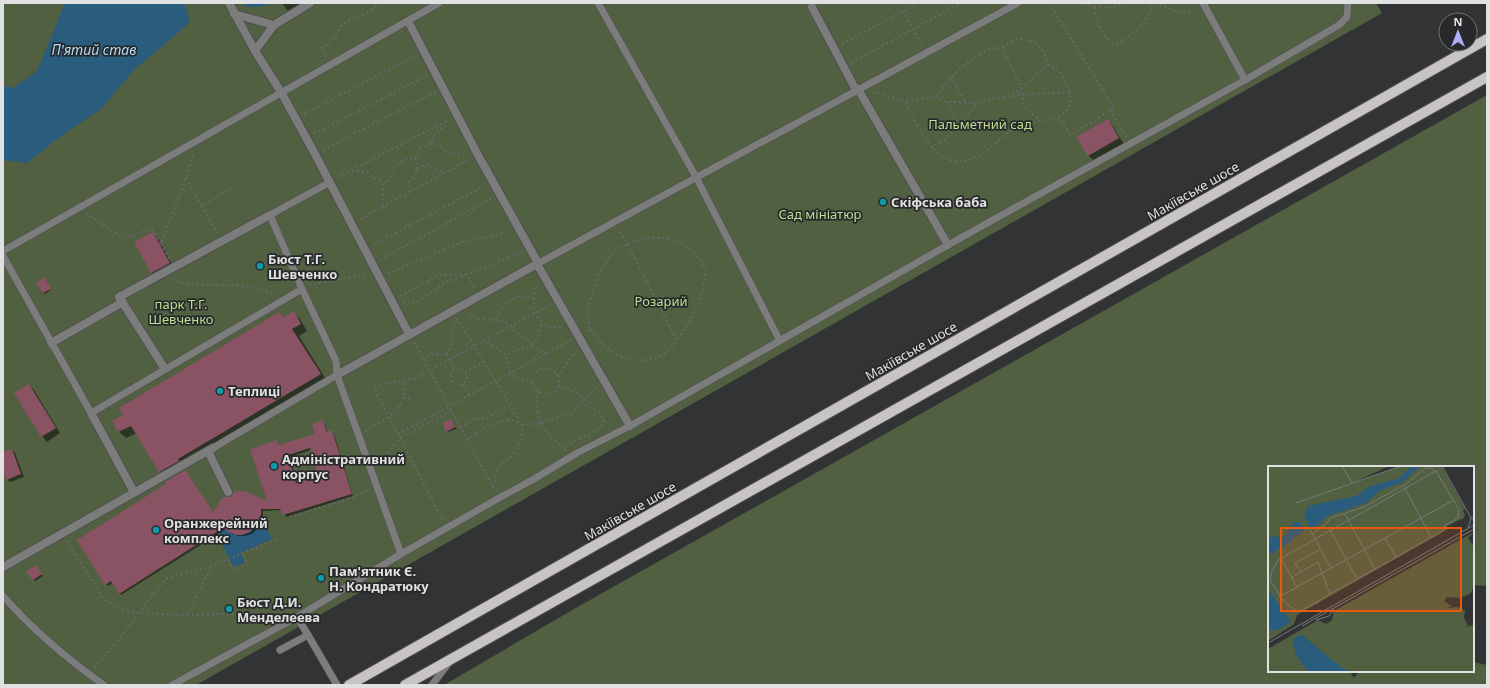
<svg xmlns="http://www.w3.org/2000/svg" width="1490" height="688" font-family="'Noto Sans',sans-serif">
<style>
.green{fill:#526042}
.water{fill:#295c7d}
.shadow{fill:#0007;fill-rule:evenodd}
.building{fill:#8a5364;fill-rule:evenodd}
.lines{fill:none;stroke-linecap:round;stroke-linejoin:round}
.service-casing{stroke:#4e4f51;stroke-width:8}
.pedestrian-casing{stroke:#4e4f51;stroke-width:10}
.primary-casing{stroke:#4e4f51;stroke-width:12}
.path{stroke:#666769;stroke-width:2;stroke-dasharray:2 3;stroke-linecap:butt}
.service{stroke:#7d7c7c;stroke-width:7}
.pedestrian{stroke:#7d7c7c;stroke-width:8}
.primary{stroke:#c8c4c4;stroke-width:10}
.culture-dot{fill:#0f9aa8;stroke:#28292b;stroke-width:1.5}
.labels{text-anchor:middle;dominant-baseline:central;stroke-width:3.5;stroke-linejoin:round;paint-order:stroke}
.park-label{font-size:13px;fill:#bbde92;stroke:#28292b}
.street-label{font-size:13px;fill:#e0e1e3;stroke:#28292b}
.poi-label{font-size:13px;font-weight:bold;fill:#e0e1e3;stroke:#28292b;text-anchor:start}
.water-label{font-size:14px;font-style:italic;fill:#afdbfb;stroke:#28292b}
.inset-road{fill:none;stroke:#78797b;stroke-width:1}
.view{fill:#e8590c;fill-opacity:0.15;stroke:#e8590c;stroke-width:2}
.inset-edge{fill:none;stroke:#e0e1e3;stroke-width:2}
</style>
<rect width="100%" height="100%" fill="#323335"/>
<g class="green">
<polygon points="3,3 1376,3 1382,13 196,685 3,685"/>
<polygon points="1487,95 1487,584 1485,586 1473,585 1473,467 1269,467 1269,671 1353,671 1351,674 1354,678 1359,671 1473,671 1473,662 1487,665 1487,685 444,685 574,609"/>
</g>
<g class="water">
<polygon points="65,3 184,3 188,13 189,23 133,71 101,109 61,136 27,163 3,160 3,86 13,88 37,71"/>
<polygon points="243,3 270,3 266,6 247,7"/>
<path d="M264 523 272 539 240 553 245 562 234 567 216 533 223 528C240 541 248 532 264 523Z"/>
</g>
<g class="shadow">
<polygon points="282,3 298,3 300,7 290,14"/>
<polygon points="1107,120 1112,125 1124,144 1094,161 1089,156 1078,137"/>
<polygon points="152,233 158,238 174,268 157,278 152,273 135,243"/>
<polygon points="45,280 51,290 45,294 43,293"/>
<polygon points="293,312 300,319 307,331 299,336 327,381 167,478 160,471 137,433 126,438 119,432 114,421"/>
<polygon points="29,385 34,390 60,433 47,442 42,436"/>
<polygon points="452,421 456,429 448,432 447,431"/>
<path d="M323 422 325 424 328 433 332 432 334 434 353 496 286 517 282 510 263 511V519L261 525 252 534 245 536H238L232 534 226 529 121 595 113 583 108 586 106 584 214 513 269 503 277 441 280 446 316 435ZM311 450 319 477 297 483 290 457Z"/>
<polygon points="12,450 15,453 24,477 10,482 7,479 3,469 3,453"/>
<polygon points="37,568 43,576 35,581 28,572"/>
</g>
<g class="building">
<polygon points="1108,119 1119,138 1088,156 1076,137"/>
<polygon points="153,232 170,263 151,273 134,242"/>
<polygon points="44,277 51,289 43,293 36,283"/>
<polygon points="294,311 301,324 292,329 321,374 178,459 179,461 159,472 131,426 118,432 112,421 123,415 119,408 279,312 284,317"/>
<polygon points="29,384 56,428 41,437 14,393"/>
<polygon points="451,419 455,427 446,432 442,423"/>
<path d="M323 420 327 432 332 430 352 494 283 515 280 509H261V516L259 523 250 532 242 535H236L229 532 223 528 119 594 111 581 105 585 77 540 166 484 165 482 185 470 213 512 223 497H230L233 495V492L237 491H245L267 501 250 449 277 440 279 445 315 434 312 424ZM310 448 318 476 296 483 288 455Z"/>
<polygon points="12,449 21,474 6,480 3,472 3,452"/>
<polygon points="36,565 42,574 33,580 26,572"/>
</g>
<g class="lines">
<defs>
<g id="service">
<polyline points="598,3 696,177 780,341"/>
<polyline points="1203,3 1245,80"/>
<polyline points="3,251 439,3"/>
<polyline points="3,256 91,413 302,289 336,361 337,375"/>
<polyline points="537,264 1018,3"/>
<polyline points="302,289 270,215 330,182"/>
<polyline points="213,448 337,375 401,554 297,617 308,635"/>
<polyline points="401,554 499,498 534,479 577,453 630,426 948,245 1245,80 1339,25 1347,17 1348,3"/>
<path d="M3 596C33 630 67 659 104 685"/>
<polyline points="280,650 308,635 337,685"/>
<polyline points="172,685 297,617"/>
<polyline points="432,685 450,661"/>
</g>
<g id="pedestrian">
<polyline points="229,3 255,51 281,92 315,154 409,334"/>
<polyline points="812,7 856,90"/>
<polyline points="234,14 274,25"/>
<polyline points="408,21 478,155 538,263"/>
<polyline points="255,51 274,25 310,3"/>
<polyline points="858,89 948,245"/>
<polyline points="51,343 123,302"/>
<polyline points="165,369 119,297 270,215"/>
<polyline points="337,375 537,264 630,426"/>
<polyline points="91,413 134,492"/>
<polyline points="208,451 228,492"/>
<polyline points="3,567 213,448"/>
</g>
<g id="primary">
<polyline points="349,685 1487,39"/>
<polyline points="405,685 1487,77"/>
</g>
</defs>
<use href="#service" class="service-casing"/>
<use href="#pedestrian" class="pedestrian-casing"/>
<use href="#primary" class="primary-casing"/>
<g class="path">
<polyline points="1049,3 1114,108 1071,135 1059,117"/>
<polyline points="1049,3 1078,4 1111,8 1126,3"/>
<polyline points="1155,3 1175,11 1198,13"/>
<path d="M1094 7C1096 20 1103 40 1117 45 1135 32 1148 26 1152 3"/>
<polyline points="903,11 922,45"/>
<polyline points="842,44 918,3"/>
<polyline points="1002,47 1021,87 1023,103 1030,113 1040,120"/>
<polyline points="326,57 321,48 333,40 343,24 352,18 365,14 379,3"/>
<polyline points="851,63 961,3"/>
<polyline points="951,77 965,102"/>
<path d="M873 92 906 101C909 112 915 121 921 131 938 158 951 171 982 154 993 148 1000 137 1011 131 1020 127 1029 123 1039 121 1043 120 1048 120 1052 119 1068 115 1074 103 1068 87 1063 76 1060 70 1049 65L1044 53 1037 44 1029 40 1016 39 1002 47 987 50 961 67 935 97 906 101"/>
<polyline points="1013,95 1049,65"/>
<polyline points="935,97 947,102 965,102 978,104 992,99 1012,96 1044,93 1070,93"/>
<polyline points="947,102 958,124"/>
<polyline points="1110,110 1126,137"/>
<polyline points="304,114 417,55"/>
<polyline points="314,134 426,76"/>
<path d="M431 143C441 144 441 149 448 152 456 155 460 153 468 158"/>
<polyline points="931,148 944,140 978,104"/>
<polyline points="323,150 435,92"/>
<polyline points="417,168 428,165 443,173"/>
<path d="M352 171 368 172 373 178 380 180C385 188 382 197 383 207"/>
<polyline points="338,177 449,120"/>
<polyline points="186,178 202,206 233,187"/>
<path d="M383 185C397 177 386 160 415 158L420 149 431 143 435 134 445 126 448 121"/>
<path d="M411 192 409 182C417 175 418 168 415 158"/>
<polyline points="202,206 217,233"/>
<polyline points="86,213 123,238 152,229 161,244 186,178 193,154"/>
<polyline points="360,219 470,159"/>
<polyline points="161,244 170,260"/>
<polyline points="373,245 484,186"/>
<polyline points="380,260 492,198"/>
<polyline points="264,264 279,257"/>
<polyline points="388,274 462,242 490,237 510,231"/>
<path d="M172 280C200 289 223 282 250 287 258 288 266 291 273 295"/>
<polyline points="309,285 368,274"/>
<polyline points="400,296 439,275 466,274 474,288"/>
<polyline points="534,299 534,294 538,284"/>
<polyline points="403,302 409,303 419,301 444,283 482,269 522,252"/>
<path d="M535 312C542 323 548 329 561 327L562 325"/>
<polyline points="469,314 479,319 496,320"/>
<path d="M533 314 534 299C517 291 501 303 496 320L505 322 511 326 550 305"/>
<polyline points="457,318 484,362"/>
<path d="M590 329C589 322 586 314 588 308 590 295 604 261 613 253 637 232 683 231 701 261 702 263 704 266 705 269 706 272 705 278 704 281 701 303 689 323 677 341"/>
<path d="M587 331 590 329C596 336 603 346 611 351 632 366 663 363 677 341L627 243 618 229"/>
<path d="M482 341C492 345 500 348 506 356"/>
<polyline points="414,342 495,491"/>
<polyline points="532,344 537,339 542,322"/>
<path d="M446 354C453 346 454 338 451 328L455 325 457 320"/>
<polyline points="423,360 431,354 438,355 446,354 455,370"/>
<circle cx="546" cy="381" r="13"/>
<circle cx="459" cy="377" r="8"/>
<polyline points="465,372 484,362 522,425 541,423 572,413 597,386"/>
<polyline points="557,376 576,351"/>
<path d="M533 383C514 379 508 376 506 356 523 347 530 342 547 354"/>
<polyline points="463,384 469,396"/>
<path d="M558 385 579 394 588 407 599 412 604 421C594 437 579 435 565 448V450"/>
<path d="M538 391C537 401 537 413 541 423 543 430 557 445 564 447"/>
<polyline points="403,398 410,399 410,402"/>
<polyline points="451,411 400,438 376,393 375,386 416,378 511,326 515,332 532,344 532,346"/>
<polyline points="460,428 475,418 485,419 510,405"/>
<path d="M365 431C388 416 406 413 404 381"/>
<polyline points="398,434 571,340"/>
<path d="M467 440C478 432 498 418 512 420 530 422 522 444 513 454 510 458 505 460 501 464 497 470 495 480 493 488"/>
<polyline points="378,465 400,438 443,521"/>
<polyline points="290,517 353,497 370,489"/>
<polyline points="67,541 102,597 117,608 138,613 187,615 212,566"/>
<polyline points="228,560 233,570 248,564 243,554"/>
<polyline points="187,615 262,613"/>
<polyline points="94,668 121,637 165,579 212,566 277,539"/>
</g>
<use href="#service" class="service"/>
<use href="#pedestrian" class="pedestrian"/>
<use href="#primary" class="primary"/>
</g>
<g class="culture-dot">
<circle cx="883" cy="202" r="4"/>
<circle cx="260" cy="266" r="4"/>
<circle cx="220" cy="391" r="4"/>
<circle cx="274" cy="466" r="4"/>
<circle cx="156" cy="530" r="4"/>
<circle cx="321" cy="578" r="4"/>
<circle cx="229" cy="609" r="4"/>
</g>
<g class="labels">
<g class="park-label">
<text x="980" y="124">Пальметний сад</text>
<text x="820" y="214">Сад мініатюр</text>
<text x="661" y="301">Розарий</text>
<text x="181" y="304">парк Т.Г.<tspan x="181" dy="15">Шевченко</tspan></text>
</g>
<g class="street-label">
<text transform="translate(1193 191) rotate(-30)">Макіївське шосе</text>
<text transform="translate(911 351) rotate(-30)">Макіївське шосе</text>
<text transform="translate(630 511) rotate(-30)">Макіївське шосе</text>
</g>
<g class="poi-label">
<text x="891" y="202">Скіфська баба</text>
<text x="268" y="259">Бюст Т.Г.<tspan x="268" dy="15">Шевченко</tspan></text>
<text x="228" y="391">Теплиці</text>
<text x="282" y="459">Адміністративний<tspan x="282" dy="15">корпус</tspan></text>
<text x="164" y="523">Оранжерейний<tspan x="164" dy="15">комплекс</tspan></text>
<text x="329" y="571">Пам'ятник Є.<tspan x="329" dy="15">Н. Кондратюку</tspan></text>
<text x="237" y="602">Бюст Д.И.<tspan x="237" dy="15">Менделеева</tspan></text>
</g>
<g class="water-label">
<text x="94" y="49">П'ятий став</text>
</g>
</g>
<g transform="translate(1268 466)">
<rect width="206" height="206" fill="#323335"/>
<path d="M0 0H121L85 17 134 0H173L197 43 195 44 197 49 196 52 179 60 180 63 29 149 26 158 0 175ZM206 66 200 72 206 81V121L202 128 192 132 179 131 176 135 184 140 178 142 189 141 197 144 196 152 200 159 196 161 206 159V206H0V183L50 154 58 158 64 154 66 145Z" fill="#526042"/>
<path d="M143 0H152L135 16 111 25 98 37 62 49 45 62 41 60 36 50 40 40 88 30 102 20 132 12ZM27 56 33 57 36 64 16 81 0 89V74L5 70 15 72ZM0 123 23 156 10 164H0ZM34 169 74 202 84 206H40L28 189 25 177V172Z" fill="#295c7d"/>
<path class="inset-road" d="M74 0 84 17M174 0 203 52M136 21 163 71M28 37 133 0M77 48 107 103M41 62 63 102M200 62 203 52 206 53M62 64 78 93M44 68 59 57 62 52 96 41 138 18 157 2H163L167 6M117 72 128 91M13 92 29 121M78 93 89 113M33 106 27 97 53 83M24 111 50 96 54 107 184 35M11 131 54 107 62 128 49 136 50 138M49 136 30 146 16 136 2 114 4 105 10 94 168 5 191 44 190 52 176 60 175 65 62 128M48 154 61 150 66 143M34 160 206 63M0 177 206 59"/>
<path class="view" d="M13 62H193V145H13Z"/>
<rect width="206" height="206" class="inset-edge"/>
</g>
<rect width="1490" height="688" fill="none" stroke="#e0e1e3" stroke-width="8"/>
<g transform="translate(1458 32)"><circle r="19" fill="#28292b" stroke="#727375"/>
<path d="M0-3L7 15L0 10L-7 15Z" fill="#adaffb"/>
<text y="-6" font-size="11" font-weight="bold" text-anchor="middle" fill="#e0e1e3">N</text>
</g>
</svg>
